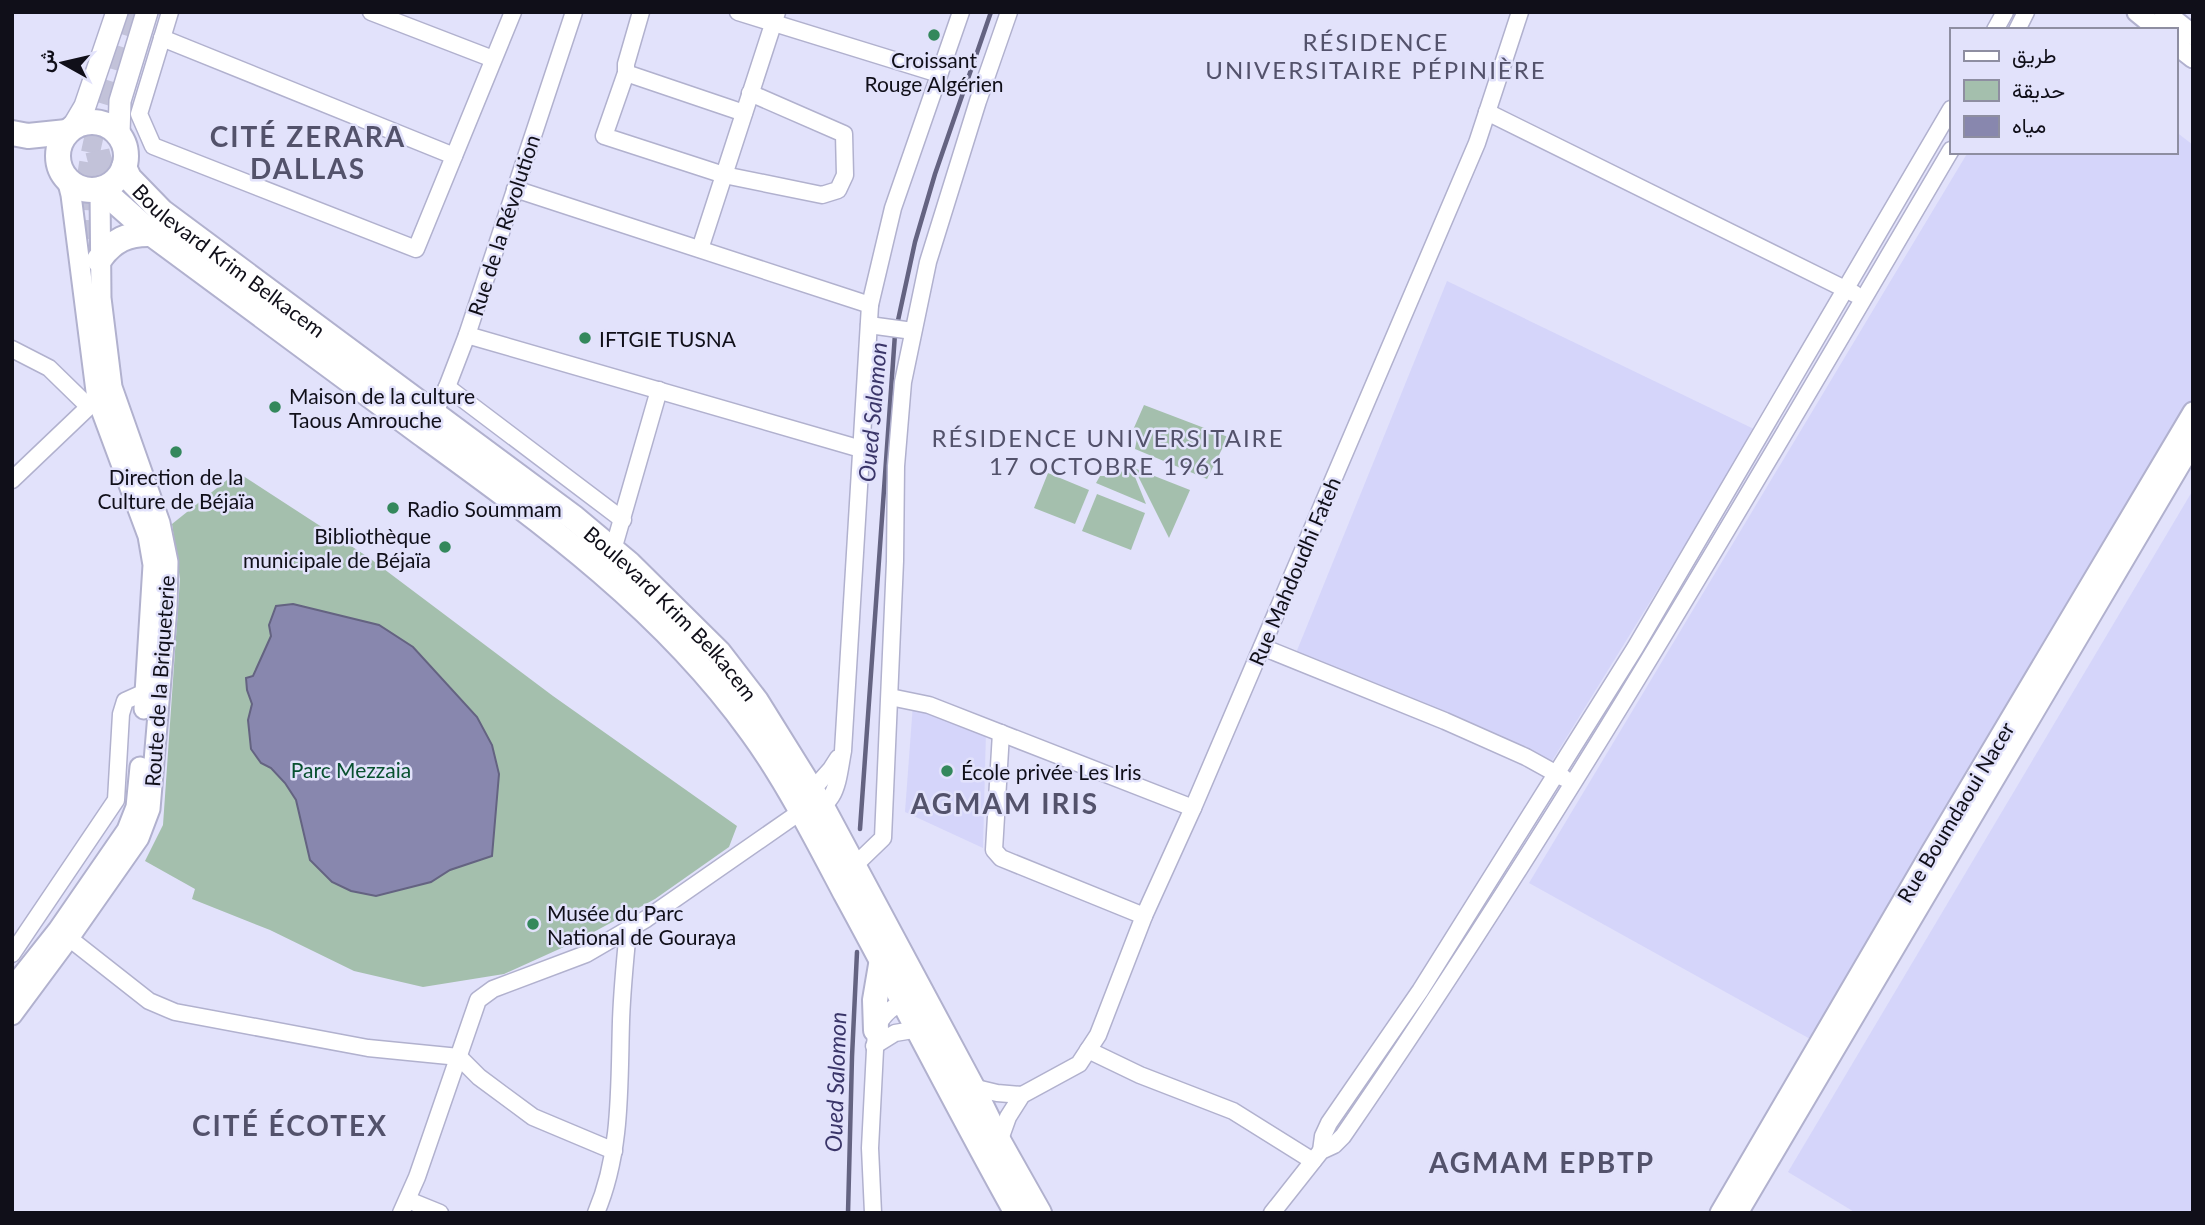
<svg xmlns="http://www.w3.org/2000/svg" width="2205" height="1225" font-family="Lato,Vazirmatn,sans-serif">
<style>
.built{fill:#d5d5fa}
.green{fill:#a4bfad}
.water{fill:#8887ae;stroke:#646381;stroke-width:2}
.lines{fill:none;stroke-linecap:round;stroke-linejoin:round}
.stream{stroke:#646381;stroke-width:4.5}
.tertiary-tunnel{stroke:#c2c2d9;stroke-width:19;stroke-dasharray:19 10;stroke-linecap:butt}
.primary-tunnel{stroke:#c2c2d9;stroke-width:24;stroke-dasharray:24 12;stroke-linecap:butt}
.minor-casing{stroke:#b1b1ce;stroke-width:19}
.tertiary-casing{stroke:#b1b1ce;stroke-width:23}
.secondary-casing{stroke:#b1b1ce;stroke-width:24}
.primary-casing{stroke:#b1b1ce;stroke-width:28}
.minor{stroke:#fff;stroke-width:16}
.tertiary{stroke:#fff;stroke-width:19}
.secondary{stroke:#fff;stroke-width:21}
.primary{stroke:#fff;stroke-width:24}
.poi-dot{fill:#34885c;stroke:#e2e2fb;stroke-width:2.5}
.labels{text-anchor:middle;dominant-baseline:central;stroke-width:5;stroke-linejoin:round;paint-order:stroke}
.poi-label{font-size:21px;fill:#100f19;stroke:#e2e2fb;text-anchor:start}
.street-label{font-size:21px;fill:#100f19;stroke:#e2e2fb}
.park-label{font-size:21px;fill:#085130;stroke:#e2e2fb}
.water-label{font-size:23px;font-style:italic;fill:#3a3569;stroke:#e2e2fb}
.quarter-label{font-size:24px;letter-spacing:2px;fill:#53526b;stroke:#e2e2fb}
.district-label{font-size:28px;font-weight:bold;letter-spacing:2px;fill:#53526b;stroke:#e2e2fb}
</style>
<rect width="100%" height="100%" fill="#e2e2fb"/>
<g class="built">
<polygon points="2175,131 2193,145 2193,397 1812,1040 1529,883 1968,152 2175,152"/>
<polygon points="1447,281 1756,430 1552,761 1296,653"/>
<polygon points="2193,490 2193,1213 1856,1213 1788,1172"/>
<polygon points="913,704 986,731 983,848 905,812"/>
</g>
<g class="green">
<polygon points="1144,405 1228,437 1207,479 1135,449 1137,438 1133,430"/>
<polygon points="1129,468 1133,472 1146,504 1096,483 1100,476 1112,476"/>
<polygon points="1134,468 1190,490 1169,538"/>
<polygon points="237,472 368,557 553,696 737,826 729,847 655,899 577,941 504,974 423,987 354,971 270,930 192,899 195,889 145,861 163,825 180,579 172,524"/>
<polygon points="1048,473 1089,490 1075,524 1034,508"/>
<polygon points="1097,494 1145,513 1131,550 1082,531"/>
</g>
<polygon class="water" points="293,604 379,625 413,647 477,717 492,745 499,774 492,856 450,870 431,882 376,896 351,891 332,882 310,860 296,800 285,783 271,768 261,763 251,749 248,720 252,704 247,690 246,678 253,676 271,636 269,625 276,606"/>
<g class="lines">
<g class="stream">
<polyline points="897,325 915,242 935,174 991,12"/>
<polyline points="860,829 895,334"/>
<polyline points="848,1213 852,1057 857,952"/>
</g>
<path class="tertiary-tunnel" d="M83 239C83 201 86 166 96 129"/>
<path class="primary-tunnel" d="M131 12 96 129C94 167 112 184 138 209"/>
<defs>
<g id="minor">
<polyline points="170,12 139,114 153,146 416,249 513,12"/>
<polyline points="371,12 493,59"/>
<polyline points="641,12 626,64 626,73 604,136 724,175 822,195 838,190 845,175 844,134 750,93"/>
<polyline points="738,12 939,74"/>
<polyline points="1995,30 2005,12"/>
<polyline points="2017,30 2026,12"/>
<polyline points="162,38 454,156"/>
<polyline points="626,73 744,113"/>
<polyline points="1487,112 1855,294"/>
<polyline points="515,189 870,305"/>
<polyline points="700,249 777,12"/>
<polyline points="869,325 913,331"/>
<polyline points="467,335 861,449"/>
<polyline points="12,349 49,368 88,406"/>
<polyline points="447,387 623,520"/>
<polyline points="430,422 447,387 467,335 574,12"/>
<polyline points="12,480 97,399"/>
<polyline points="613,550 659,390"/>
<polyline points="1262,647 1445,721 1526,757 1564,778"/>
<polyline points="890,697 929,705 1193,808"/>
<polyline points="1001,733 994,850 1001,858 1144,916"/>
<polyline points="806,797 831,769 838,758"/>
<polyline points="854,866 883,838 895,561 896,466 903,382 928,262 978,101 1009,12"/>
<polyline points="60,931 149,1001 175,1012 368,1048 459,1057 479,1077 533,1117 614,1151"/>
<polyline points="12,954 116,800 121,714 125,701 145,692"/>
<polyline points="874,1046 895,1033 919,1029"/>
<polyline points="1088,1050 1140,1075 1233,1111 1313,1161"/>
<polyline points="972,1087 997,1093 1022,1095"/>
<polyline points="999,1142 1008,1117 1022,1095 1079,1064 1098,1035 1144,916 1193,808 1477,143 1520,12"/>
<polyline points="1321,1151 1323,1136 1329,1123 1420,991 1635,648 1951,109"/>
<polyline points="408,1200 440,1213"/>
<path d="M401 1213 417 1177 478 1000 493 989 586 954 646 919 800 812C838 810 837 782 843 751L870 305 893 208 961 12"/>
<path d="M596 1213C622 1152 619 1086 621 1021 622 991 625 960 628 930"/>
<path d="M873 1213 870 1148 876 1030C882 1014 895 1003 912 1001"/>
<path d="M1272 1213 1321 1151 1334 1145 1343 1136C1562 818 1755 483 1951 150"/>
</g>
<g id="tertiary">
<polyline points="2137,12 2159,30"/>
<polyline points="2164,12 2193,35"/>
<polyline points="2175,44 2193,58"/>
<polyline points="67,179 71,195 97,399 148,536 153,565 144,709"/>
<polyline points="12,988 58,930 127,830 136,807 140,767"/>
<polyline points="12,1015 69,938 139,838 150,809 167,607 168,562 160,523 112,387 101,298 100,189"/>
<polyline points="1720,1213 1931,852 2193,412"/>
<polyline points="1738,1213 2193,443"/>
</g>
<g id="secondary">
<polyline points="72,128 85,106 117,12"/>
<polyline points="119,134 120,101 147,12"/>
</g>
<g id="primary">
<circle cx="92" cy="156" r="34"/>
<polyline points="12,133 28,136 67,132"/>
<path id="s1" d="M124 167 129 178 162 212 574 518 629 564 719 653 756 701 822 807 972 1087 999 1142 1039 1213"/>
<path d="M101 189 152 234C242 300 331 367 421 433 542 521 663 608 752 732 787 780 818 841 846 894 904 1000 958 1108 1017 1213"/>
<path d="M99 260C113 240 128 233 152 234"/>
<polyline points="876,1030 875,1000 882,959"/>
</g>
</defs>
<use href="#minor" class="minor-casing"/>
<use href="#tertiary" class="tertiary-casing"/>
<use href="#secondary" class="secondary-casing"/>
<use href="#primary" class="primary-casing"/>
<use href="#minor" class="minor"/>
<use href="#tertiary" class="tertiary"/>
<use href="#secondary" class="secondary"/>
<use href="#primary" class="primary"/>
</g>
<g class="poi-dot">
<circle cx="934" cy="35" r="7"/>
<circle cx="585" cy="338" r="7"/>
<circle cx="275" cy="407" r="7"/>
<circle cx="176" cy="452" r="7"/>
<circle cx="393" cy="508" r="7"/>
<circle cx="445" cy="547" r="7"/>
<circle cx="947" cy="771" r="7"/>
<circle cx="533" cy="924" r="7"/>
</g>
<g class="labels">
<g class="poi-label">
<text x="934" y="59" text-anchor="middle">Croissant<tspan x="934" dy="24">Rouge Algérien</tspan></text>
<text x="599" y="338">IFTGIE TUSNA</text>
<text x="289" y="395">Maison de la culture<tspan x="289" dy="24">Taous Amrouche</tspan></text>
<text x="176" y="476" text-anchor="middle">Direction de la<tspan x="176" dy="24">Culture de Béjaïa</tspan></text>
<text x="407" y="508">Radio Soummam</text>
<text x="431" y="535" text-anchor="end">Bibliothèque<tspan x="431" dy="24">municipale de Béjaïa</tspan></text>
<text x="961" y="771">École privée Les Iris</text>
<text x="547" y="912">Musée du Parc<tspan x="547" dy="24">National de Gouraya</tspan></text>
</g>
<g class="street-label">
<text transform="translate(503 225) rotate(-72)">Rue de la Révolution</text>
<text stroke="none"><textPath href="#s1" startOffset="142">Boulevard Krim Belkacem</textPath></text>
<text transform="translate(1294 571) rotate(-67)">Rue Mahdoudhi Fateh</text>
<text stroke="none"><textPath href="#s1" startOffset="709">Boulevard Krim Belkacem</textPath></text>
<text transform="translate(159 681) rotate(-86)">Route de la Briqueterie</text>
<text transform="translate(1955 812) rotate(-59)">Rue Boumdaoui Nacer</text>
</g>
<g class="park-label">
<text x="351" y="769">Parc Mezzaia</text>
</g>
<g class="water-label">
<text transform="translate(872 412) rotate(-85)">Oued Salomon</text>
<text transform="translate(835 1082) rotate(-88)">Oued Salomon</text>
</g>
<g class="quarter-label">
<text x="1376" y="41">RÉSIDENCE<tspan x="1376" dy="28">UNIVERSITAIRE PÉPINIÈRE</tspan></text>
<text x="1108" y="437">RÉSIDENCE UNIVERSITAIRE<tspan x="1108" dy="28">17 OCTOBRE 1961</tspan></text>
</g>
<g class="district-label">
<text x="308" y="136">CITÉ ZERARA<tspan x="308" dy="32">DALLAS</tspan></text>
<text x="1005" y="803">AGMAM IRIS</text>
<text x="290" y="1125">CITÉ ÉCOTEX</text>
<text x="1542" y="1162">AGMAM EPBTP</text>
</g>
</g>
<rect width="2205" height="1225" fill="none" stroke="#100f19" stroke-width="28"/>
<rect x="1950" y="28" width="228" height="126" fill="#e2e2fb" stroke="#8e8ea1" stroke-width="2"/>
<rect x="1964" y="51" width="35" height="10" fill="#ffffff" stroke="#8e8ea1" stroke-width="2"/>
<text x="2012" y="63" font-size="21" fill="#100f19">طريق</text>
<rect x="1964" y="80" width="35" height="21" fill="#a4bfad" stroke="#8e8ea1" stroke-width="2"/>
<text x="2012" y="98" font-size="21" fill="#100f19">حديقة</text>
<rect x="1964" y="116" width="35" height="21" fill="#8887ae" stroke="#8e8ea1" stroke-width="2"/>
<text x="2012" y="133" font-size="21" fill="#100f19">مياه</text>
<g transform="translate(63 63) rotate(278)" stroke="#e2e2fb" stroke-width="5" paint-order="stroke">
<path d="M0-5L12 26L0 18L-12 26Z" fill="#100f19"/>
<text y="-10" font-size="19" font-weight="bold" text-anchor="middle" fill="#100f19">ش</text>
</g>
</svg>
